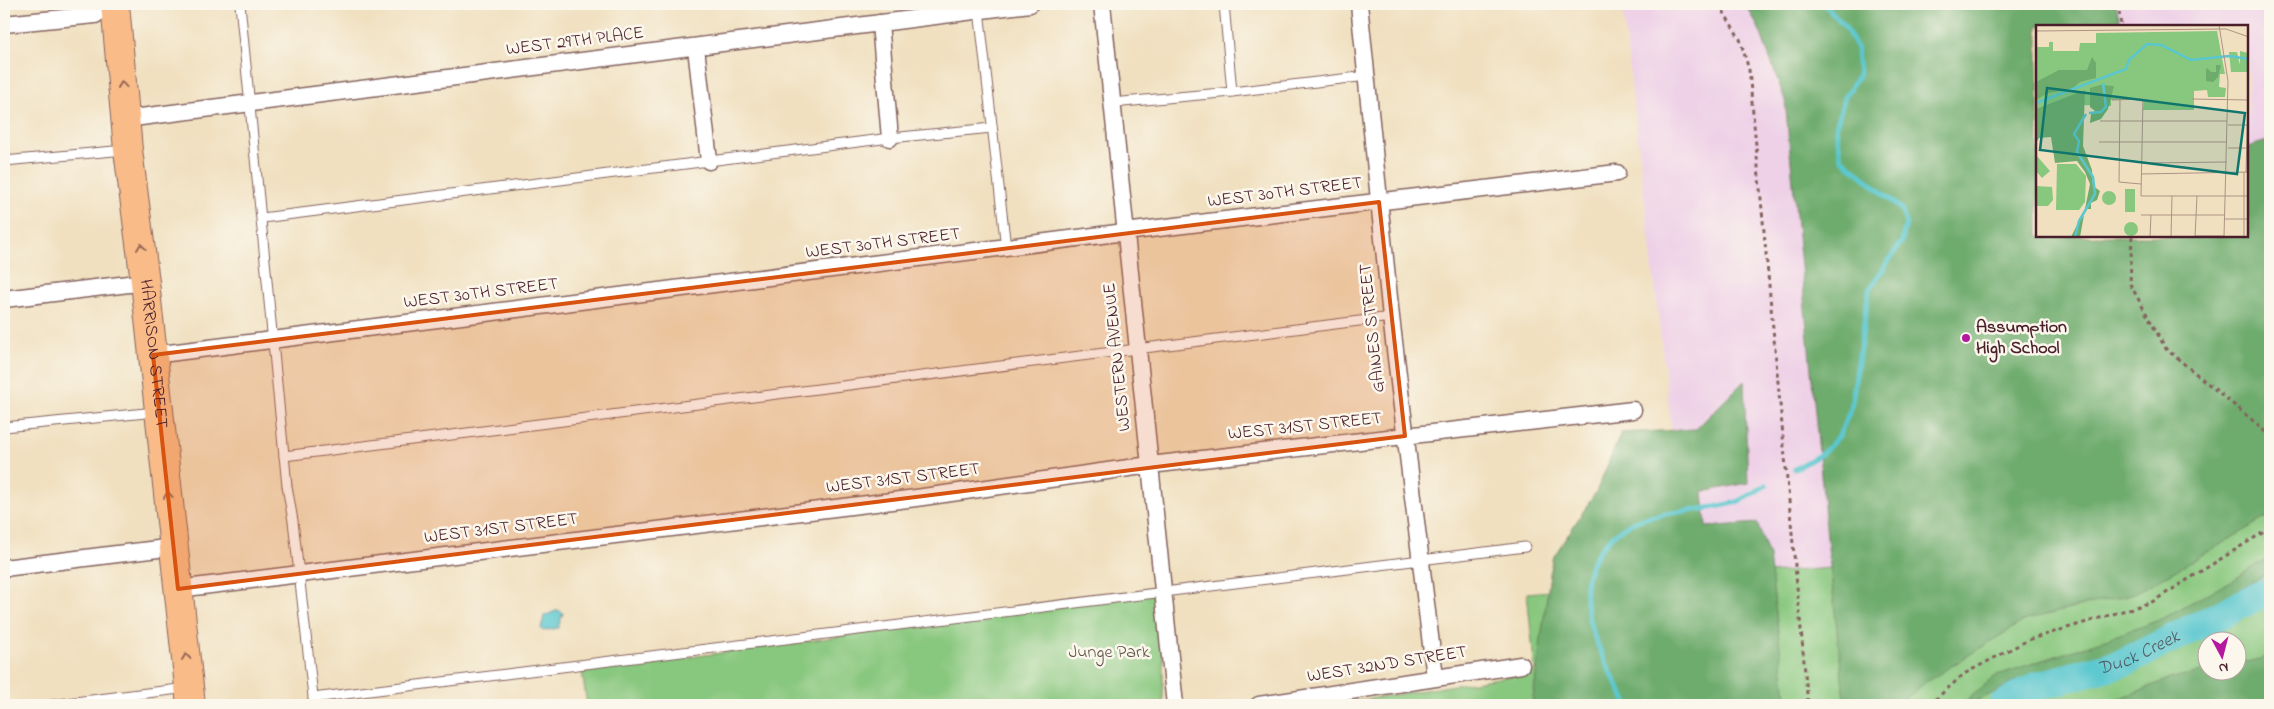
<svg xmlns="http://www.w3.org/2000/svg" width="2274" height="709" font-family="'Indie Flower',sans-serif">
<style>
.built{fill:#eed0e7;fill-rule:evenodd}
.green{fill:#88c77e;stroke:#697354;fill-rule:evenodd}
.forest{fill:#6eac6d;stroke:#5c664c}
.water{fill:#5ac7cf;stroke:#52737d}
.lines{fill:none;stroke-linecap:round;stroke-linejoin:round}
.stream{stroke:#5ac7cf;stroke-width:5}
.river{stroke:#5ac7cf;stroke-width:29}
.lane-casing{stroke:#84635f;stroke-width:11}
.street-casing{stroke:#84635f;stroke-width:19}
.highway-casing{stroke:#84635f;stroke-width:30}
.path{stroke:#84635f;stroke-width:3;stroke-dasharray:4 4;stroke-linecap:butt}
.lane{stroke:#fff;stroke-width:9}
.street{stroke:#fff;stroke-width:16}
.highway{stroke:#f9bc89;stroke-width:28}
.oneway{stroke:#965}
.marked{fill:#d8530f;fill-opacity:0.2;stroke:#d8530f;stroke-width:4;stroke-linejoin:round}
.poi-dot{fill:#b5179e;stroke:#fbf7ec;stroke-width:2}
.labels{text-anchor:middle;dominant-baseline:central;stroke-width:5;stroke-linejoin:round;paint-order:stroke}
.street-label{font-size:18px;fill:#4a1f2b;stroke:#fbf7ec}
.poi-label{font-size:18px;font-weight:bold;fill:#4a1f2b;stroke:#fbf7ec;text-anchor:start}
.park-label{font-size:18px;fill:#5d5144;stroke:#fbf7ec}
.water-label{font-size:19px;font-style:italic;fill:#505a64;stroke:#fbf7ec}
.inset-river{fill:none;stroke:#5ac7cf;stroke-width:2.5}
.inset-road{fill:none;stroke:#ae9384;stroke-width:1}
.view{fill:#0f766e;fill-opacity:0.15;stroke:#0f766e;stroke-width:2.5}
.inset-edge{fill:none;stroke:#4a1f2b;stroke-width:2.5}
</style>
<rect width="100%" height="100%" fill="#fbf7ec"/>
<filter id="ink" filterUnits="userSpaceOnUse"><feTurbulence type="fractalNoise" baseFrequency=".02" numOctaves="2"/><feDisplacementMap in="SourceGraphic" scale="10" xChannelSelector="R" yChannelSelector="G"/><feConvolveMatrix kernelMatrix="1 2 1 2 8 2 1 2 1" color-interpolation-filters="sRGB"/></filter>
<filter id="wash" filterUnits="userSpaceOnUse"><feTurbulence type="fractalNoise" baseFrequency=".0096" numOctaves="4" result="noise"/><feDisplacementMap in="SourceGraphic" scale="20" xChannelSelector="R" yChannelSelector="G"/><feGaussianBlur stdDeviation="1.12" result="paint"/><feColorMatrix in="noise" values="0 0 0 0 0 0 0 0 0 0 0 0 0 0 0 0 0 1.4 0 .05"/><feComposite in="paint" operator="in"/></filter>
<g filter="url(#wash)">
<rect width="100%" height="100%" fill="#f0e0c0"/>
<path class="built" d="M1622 4H2270V439L2219 536 1689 580ZM2038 26H2248V236H2038Z"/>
<g class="green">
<path d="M2270 439V705H1332L1535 672 1527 593 2219 536ZM2206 642H2236V672H2206Z"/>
<polygon points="1163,592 1163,705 587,705 582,672"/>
</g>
<g class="forest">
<polygon points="1746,4 2116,4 2121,26 2038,26 2038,236 2248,236 2248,147 2270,140 2270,515 2191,562 2135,593 2025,620 1926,682 1898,705 1845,705 1828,547 1785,100 1760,31"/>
<polygon points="1744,381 1748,483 1703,492 1706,527 1757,523 1769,556 1787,705 1532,705 1552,559 1596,492 1621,433 1696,429"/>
<polygon points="2270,556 2270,571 2180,626 2102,661 2016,681 1970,705 1961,705 1997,675 2084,647 2159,620 2235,579"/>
<polygon points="2270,653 2270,705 2103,705 2172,678 2206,671 2236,672 2237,664 2264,658"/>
</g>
<polygon class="water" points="558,610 563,613 558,628 543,631 541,629 544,616"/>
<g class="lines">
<g class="stream">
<polyline points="1795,469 1823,453 1839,436 1851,408 1869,290 1902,241 1906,223 1901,209 1841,158 1836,127 1844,99 1859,74 1857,48 1844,25 1824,4"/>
<path d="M1628 705C1604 659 1560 592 1605 544 1613 535 1626 524 1639 520 1670 510 1705 512 1736 502 1746 499 1757 491 1766 485"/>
</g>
<path class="river" id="s1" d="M2003 705 2037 686 2125 662 2270 590"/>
</g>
</g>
<g filter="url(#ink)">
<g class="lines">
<defs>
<g id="lane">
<polyline points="240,4 287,486 293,521 314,705"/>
<polyline points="1224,4 1232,92"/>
<polyline points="979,10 1006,248"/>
<polyline points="1112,103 1232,92 1367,76"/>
<polyline points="4,161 125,150"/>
<polyline points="262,218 890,138 992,128"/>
<polyline points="4,427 156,412"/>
<polyline points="284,456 1391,317"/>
<polyline points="313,698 1525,547"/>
<polyline points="51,705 187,688"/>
</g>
<g id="street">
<polyline points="1102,4 1175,705"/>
<polyline points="1359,4 1391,317 1435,677"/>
<polyline points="880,23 890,138"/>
<polyline points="4,24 95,15 110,4"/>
<polyline points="696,48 709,161"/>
<polyline points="125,119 1030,4"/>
<polyline points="4,299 145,282"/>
<polyline points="153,355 1125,232 1617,173"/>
<polyline points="4,568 174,547"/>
<polyline points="178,589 916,498 1150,465 1633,410"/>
<polyline points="1259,705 1521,665"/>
</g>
<g id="highway">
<path id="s2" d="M115 4 128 150 145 282 191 705"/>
</g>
</defs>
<use href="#lane" class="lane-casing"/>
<use href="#street" class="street-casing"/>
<use href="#highway" class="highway-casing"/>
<g class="path">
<polyline points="1719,4 1740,39 1749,70 1808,705"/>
<polyline points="2118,4 2121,26"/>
<polyline points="2132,236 2130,284 2166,349 2262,428 2270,440"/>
<polyline points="1929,705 1964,674 2028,640 2152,602 2270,528"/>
</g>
<use href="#lane" class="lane"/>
<use href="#street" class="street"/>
<use href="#highway" class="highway"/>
</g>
<defs><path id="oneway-chevron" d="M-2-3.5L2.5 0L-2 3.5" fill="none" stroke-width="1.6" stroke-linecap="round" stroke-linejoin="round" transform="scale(1.25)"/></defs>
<g class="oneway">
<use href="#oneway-chevron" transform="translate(122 85) rotate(-95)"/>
<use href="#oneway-chevron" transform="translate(141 247) rotate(-97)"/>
<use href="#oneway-chevron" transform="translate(168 495) rotate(-96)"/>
<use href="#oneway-chevron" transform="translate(186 657) rotate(-96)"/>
</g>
</g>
<path class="marked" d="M1379 202 1405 436 178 589 153 355Z"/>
<circle class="poi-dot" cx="1966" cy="338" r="5"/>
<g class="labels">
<g class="street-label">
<text transform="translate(575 42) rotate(-7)">WEST 29TH PLACE</text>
<text transform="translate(1285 193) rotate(-7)">WEST 30TH STREET</text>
<text transform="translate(883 244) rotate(-7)">WEST 30TH STREET</text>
<text transform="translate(481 294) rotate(-7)">WEST 30TH STREET</text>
<text transform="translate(1373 328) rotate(-96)">GAINES STREET</text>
<text stroke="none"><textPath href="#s2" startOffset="352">HARRISON STREET</textPath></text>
<text transform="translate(1118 357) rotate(-96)">WESTERN AVENUE</text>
<text transform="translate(1305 427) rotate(-6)">WEST 31ST STREET</text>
<text transform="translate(903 479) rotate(-7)">WEST 31ST STREET</text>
<text transform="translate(501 529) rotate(-7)">WEST 31ST STREET</text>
<text transform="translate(1387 665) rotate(-9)">WEST 32ND STREET</text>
</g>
<g class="poi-label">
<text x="1976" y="328">Assumption<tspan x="1976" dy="21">High School</tspan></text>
</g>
<g class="park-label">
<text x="1109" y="653">Junge Park</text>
</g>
<g class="water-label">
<text stroke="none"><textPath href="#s1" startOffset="146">Duck Creek</textPath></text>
</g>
</g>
<g transform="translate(2036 25)">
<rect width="212" height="212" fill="#f0e0c0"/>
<path d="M181 6 189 49H184L183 62 190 63 189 72H172L171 65 158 66V85H107L108 74 75 75V81L15 79 0 90V22H13V17H17V26H43L44 18H60V8ZM204 26 212 28V47H195L193 27H201L204 40ZM0 130 14 146 6 153 0 146ZM21 139H40L50 151 49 177 43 185H20ZM0 161 16 162 17 175 12 181H0ZM89 164H99V187H89ZM66 173a7 7 0 1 1 14 0a7 7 0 1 1-14 0ZM88 204a7 7 0 1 1 14 0a7 7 0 1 1-14 0Z" fill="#88c77e"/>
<path d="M56 32 60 38V53L44 57 36 64 12 68 0 75V57L23 45H51ZM180 40H185L182 52 177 57 170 56V45L171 43 175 47H180ZM64 60 78 61 72 84 65 94 54 98 55 89 59 86 54 82V63ZM49 65 47 121 56 145 57 161 64 166 61 175 55 178V184H49L54 159 49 147 41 136 19 138 15 112 3 113 0 118V84ZM48 190 44 212H35L40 202Z" fill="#6eac6d"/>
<path class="inset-river" d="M0 78 90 44 93 35 111 19 125 20 155 35 193 31 213 34M53 88 65 87 70 82 67 58M39 212 43 196 59 169 57 152 41 127 43 116 38 109 50 89"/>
<path class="inset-road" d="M183 0 192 56 188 212M0 6 190 4 213 12M156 74 212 75M76 75 107 74 105 171H213M84 75 83 157 105 159M64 96H191M192 100H212M63 117H191M192 123H212M106 138 191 137M210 147 212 75M105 149 213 147M105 190H189M189 194H213M159 211H188M114 212 115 190M135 212 136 171M159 212 161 171M208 212V147"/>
<path class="view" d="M11 63 209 88 201 149 4 125Z"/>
<rect width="212" height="212" class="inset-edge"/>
</g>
<rect width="2274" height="709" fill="none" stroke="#fbf7ec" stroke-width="20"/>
<g transform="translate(2222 656) rotate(173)"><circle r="24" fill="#fbf7ec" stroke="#b4a19f"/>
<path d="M0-4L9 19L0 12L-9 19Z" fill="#b5179e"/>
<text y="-8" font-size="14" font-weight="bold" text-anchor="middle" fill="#4a1f2b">N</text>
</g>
</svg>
